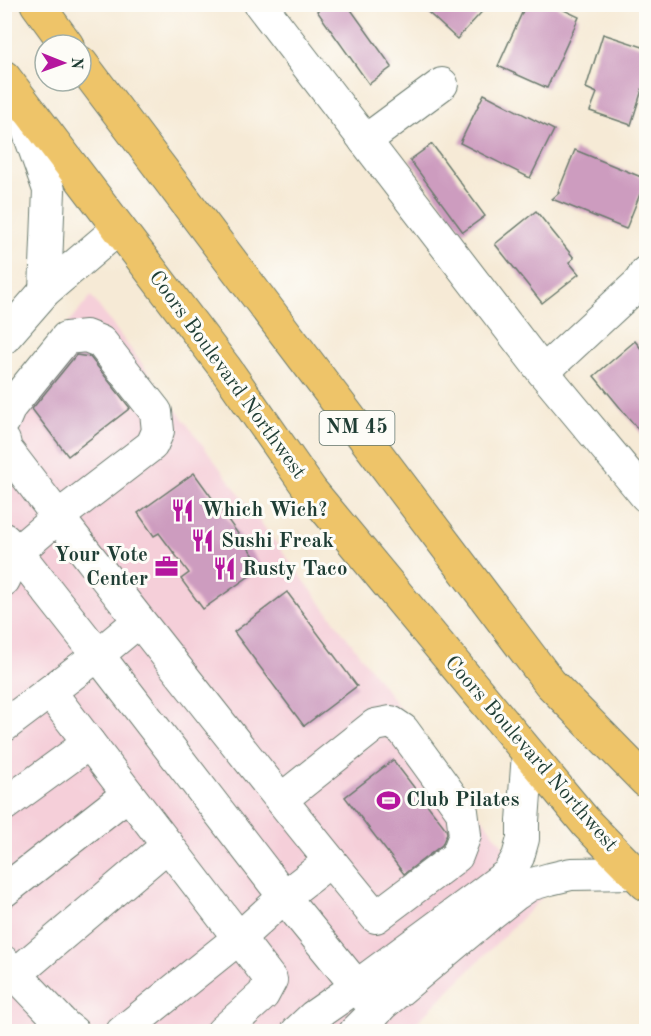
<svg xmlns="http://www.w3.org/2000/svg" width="651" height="1036" font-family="'Old Standard TT',serif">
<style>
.built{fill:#f5cfd9}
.building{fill:#cd9cbf}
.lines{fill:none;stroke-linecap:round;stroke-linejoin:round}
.minor-casing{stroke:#6a7a6d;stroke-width:34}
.major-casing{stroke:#6a7a6d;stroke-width:35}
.minor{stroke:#fff;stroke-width:32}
.major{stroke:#eec469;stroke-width:33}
.labels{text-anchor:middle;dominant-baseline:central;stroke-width:6;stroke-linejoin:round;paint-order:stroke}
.shield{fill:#fdfcf7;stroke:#62766e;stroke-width:1.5}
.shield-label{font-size:20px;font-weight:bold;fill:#1f3d34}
.street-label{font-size:21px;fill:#1f3d34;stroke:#fdfcf7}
.poi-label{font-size:21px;font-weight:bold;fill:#1f3d34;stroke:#fdfcf7;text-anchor:start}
</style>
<rect width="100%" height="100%" fill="#fdfcf7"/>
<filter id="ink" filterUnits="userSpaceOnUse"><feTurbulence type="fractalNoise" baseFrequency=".0167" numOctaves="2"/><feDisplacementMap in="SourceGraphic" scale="12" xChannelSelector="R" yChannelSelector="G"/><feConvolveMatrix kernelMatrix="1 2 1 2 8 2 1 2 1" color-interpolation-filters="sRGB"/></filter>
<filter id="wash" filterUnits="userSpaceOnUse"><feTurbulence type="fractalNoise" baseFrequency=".008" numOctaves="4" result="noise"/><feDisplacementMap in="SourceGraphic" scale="24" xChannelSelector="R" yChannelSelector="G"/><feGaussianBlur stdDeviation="1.35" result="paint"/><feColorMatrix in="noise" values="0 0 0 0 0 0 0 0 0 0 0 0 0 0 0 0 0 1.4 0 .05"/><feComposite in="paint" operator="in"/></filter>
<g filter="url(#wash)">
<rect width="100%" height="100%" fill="#f6ead6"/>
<polygon class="built" points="91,296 542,898 408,1031 5,1032 5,400"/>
<g id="blocks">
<g class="building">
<polygon points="326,4 347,4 392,67 369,84 317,11"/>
<polygon points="419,4 489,4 457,39"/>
<polygon points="526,4 551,4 579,17 547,88 498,66"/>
<polygon points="603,34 646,48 646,77 631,125 590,111 597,93 586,88"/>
<polygon points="484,94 554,130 530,178 460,143"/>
<polygon points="432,144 485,216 463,232 410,160"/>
<polygon points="575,150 646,179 626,229 552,199 559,193 558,192"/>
<polygon points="536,211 574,258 569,262 579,274 542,303 495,244"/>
<polygon points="635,341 646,355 646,439 594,376"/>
<polygon points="76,355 90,357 130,408 68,456 32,409"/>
<polygon points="194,473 262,567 203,609 181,579 189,573 159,533 154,536 138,513"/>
<polygon points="287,592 357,686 304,726 234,632"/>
<polygon points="393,760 446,829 447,833 442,845 404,874 345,797"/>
</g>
</g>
</g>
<g filter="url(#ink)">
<use href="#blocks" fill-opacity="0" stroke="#6a7a6d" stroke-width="1.5"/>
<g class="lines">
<defs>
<g id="minor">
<polyline points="260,4 543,372 646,496"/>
<polyline points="17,99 49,190 45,291"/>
<polyline points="365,141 442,84"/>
<polyline points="4,338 45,291 119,228"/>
<polyline points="543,372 639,283 646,272"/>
<path d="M4 421 10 407 66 338 86 336 101 342 156 412 158 431 152 445 58 517C163 651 268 786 376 917L457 856 465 835 462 811 403 730 391 722 375 725 282 799"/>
<polyline points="4,441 6,449 58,517 17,552 4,580"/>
<polyline points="4,539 17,552 98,655 4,726"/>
<polyline points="139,621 98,655 293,908 377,1011"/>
<polyline points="50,692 271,980 263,995 222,1032"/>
<polyline points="4,805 89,743"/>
<polyline points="4,891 128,794"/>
<polyline points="4,962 65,1026 73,1032"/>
<polyline points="16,974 168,845"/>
<polyline points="122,1032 239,938 285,896 330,861"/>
<polyline points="297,1032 314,1016 357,986 479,896 508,874 518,857 523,839 523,821 528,753"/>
<polyline points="355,1032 383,1004 488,916 516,894 529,885 550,879 571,874 635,873"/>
</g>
<g id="major">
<polyline points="37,4 67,45"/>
<polyline points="81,63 550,683 646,781"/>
<polyline points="4,77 225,368 311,491 588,825 646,884"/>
</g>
</defs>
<use href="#minor" class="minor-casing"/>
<use href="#major" class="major-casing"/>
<use href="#minor" class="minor"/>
<use href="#major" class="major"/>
</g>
</g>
<defs>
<symbol id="restaurant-bare" viewBox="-9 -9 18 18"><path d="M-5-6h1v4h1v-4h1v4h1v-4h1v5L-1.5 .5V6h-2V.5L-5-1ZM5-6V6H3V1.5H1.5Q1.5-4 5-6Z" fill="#b5179e" stroke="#fdfcf7" stroke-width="2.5" paint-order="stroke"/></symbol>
<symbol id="office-bare" viewBox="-9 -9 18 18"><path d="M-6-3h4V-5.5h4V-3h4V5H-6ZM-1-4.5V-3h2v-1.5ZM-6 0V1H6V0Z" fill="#b5179e" stroke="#fdfcf7" stroke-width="2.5" paint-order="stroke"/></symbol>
<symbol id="stadium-bare" viewBox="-9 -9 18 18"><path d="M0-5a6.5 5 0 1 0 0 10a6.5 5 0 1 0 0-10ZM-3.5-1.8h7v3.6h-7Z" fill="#b5179e" stroke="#fdfcf7" stroke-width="2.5" paint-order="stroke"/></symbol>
</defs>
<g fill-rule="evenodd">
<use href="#restaurant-bare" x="166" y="494" width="33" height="33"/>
<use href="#restaurant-bare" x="186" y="524" width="33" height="33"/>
<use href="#office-bare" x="150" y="550" width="33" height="33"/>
<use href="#restaurant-bare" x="208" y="552" width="33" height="33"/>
<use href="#stadium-bare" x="372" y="784" width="33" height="33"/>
</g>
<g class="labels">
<rect class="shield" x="319.5" y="411" width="75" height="34" rx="4.5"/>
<g class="shield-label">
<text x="357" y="428">NM 45</text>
</g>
<g class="street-label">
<text transform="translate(227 375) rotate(54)">Coors Boulevard Northwest</text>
<text transform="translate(531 754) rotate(49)">Coors Boulevard Northwest</text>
</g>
<g class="poi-label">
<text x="201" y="510">Which Wich?</text>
<text x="221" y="541">Sushi Freak</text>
<text x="148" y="555" text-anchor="end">Your Vote<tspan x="148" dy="24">Center</tspan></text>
<text x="242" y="569">Rusty Taco</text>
<text x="406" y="800">Club Pilates</text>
</g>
</g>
<rect width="651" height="1036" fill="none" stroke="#fdfcf7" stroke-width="24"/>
<g transform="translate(63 63) rotate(91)"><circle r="28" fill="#fdfcf7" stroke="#a4b0a9" stroke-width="1.5"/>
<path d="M0-4.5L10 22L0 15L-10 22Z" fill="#b5179e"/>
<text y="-9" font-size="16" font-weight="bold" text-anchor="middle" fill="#1f3d34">N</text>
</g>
</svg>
